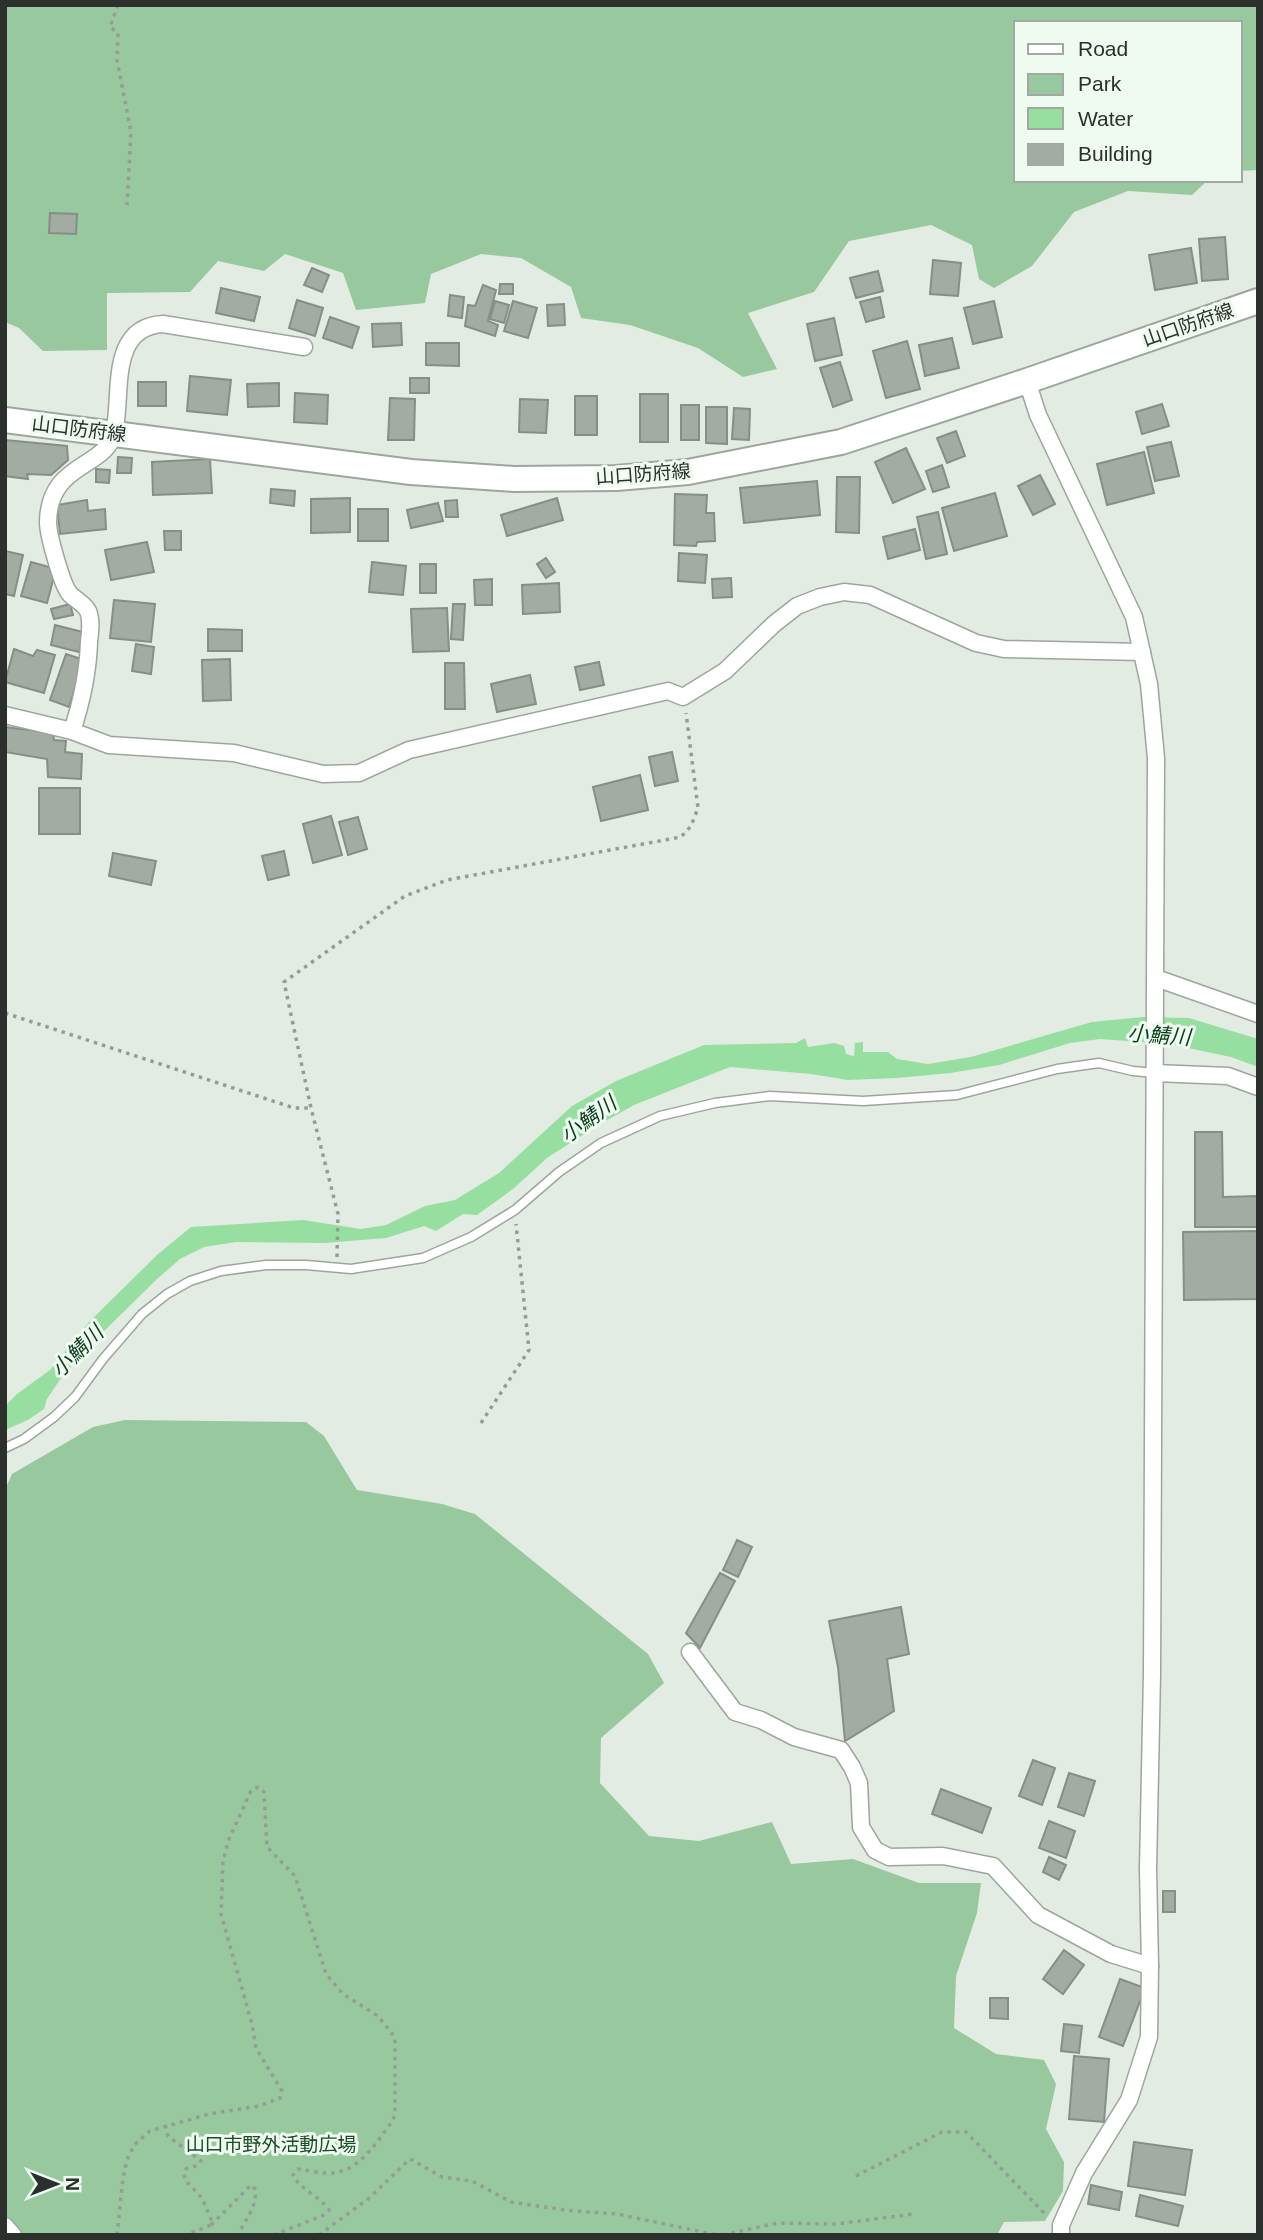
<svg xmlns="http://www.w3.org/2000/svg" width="1263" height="2240" font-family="Helvetica,'Noto Sans JP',sans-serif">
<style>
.green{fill:#98c89e}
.water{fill:#96dfa0}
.building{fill:#a2aca3;stroke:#858f86;stroke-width:2}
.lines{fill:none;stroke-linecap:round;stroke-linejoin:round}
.service-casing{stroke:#9ca69d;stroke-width:11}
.minor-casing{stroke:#9ca69d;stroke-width:19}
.primary-casing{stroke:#9ca69d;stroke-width:28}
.path{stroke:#959c96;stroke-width:3.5;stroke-dasharray:3.5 5;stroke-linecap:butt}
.service{stroke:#fff;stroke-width:8}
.minor{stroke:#fff;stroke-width:16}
.primary{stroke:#fff;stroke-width:24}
.labels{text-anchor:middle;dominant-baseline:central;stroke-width:6;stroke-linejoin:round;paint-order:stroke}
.street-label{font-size:19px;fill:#2c302d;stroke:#effaf0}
.park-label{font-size:19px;fill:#194d25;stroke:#effaf0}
.water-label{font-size:21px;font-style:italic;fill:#063d16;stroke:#effaf0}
</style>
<rect width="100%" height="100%" fill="#e2ece3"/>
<g class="green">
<polygon points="5,5 1258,5 1258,170 1240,171 1240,23 1016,23 1016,180 1208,180 1192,195 1128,191 1074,212 1032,266 994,288 979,279 972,245 931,225 849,241 814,292 748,313 777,369 743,377 698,348 630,325 581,318 571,287 521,258 481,254 431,274 425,303 356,310 343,273 285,254 264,271 218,261 190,292 107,293 107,350 43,351 19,328 5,322"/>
<polygon points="125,1420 306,1422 324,1436 357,1490 442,1504 475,1514 648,1654 664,1683 601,1738 600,1783 649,1836 699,1841 772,1822 791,1864 853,1859 919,1883 981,1883 977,1913 956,1976 954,2028 996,2054 1044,2060 1056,2084 1046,2129 1064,2162 1063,2191 1045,2221 1004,2222 997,2235 5,2235 5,1490 12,1474 93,1427"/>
</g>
<polygon class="water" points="1143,1017 1189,1018 1258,1039 1258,1067 1231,1057 1169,1044 1100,1039 1070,1043 999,1065 950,1073 897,1078 848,1080 811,1074 730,1067 634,1105 595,1127 547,1158 513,1189 477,1215 463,1214 436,1231 424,1226 386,1238 325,1243 236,1242 204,1247 180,1259 156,1280 95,1340 63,1375 47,1399 44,1409 28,1420 5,1430 5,1406 17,1394 50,1370 88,1323 157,1255 191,1227 303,1220 361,1229 386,1225 425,1206 455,1200 499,1173 572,1106 616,1081 704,1045 796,1043 805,1038 808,1047 834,1043 844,1046 846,1054 854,1056 855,1043 863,1042 863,1052 888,1052 897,1059 928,1064 971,1057 1092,1022"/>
<g class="building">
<polygon points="50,213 77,214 76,234 49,233"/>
<polygon points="1225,237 1228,279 1202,281 1199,239"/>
<polygon points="1191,248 1197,283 1155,290 1149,255"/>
<polygon points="933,260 961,263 958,296 930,294"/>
<polygon points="312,268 329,275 322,292 304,285"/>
<polygon points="878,271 883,291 856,298 850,278"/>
<polygon points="500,284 513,284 513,294 499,294"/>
<polygon points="483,285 496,290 488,321 498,325 495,336 465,326 468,305 475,306"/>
<polygon points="221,288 260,297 254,321 216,313"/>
<polygon points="450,295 464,297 462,318 448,316"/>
<polygon points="880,297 884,317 866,322 860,302"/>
<polygon points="297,300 323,308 315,336 289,328"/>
<polygon points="495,301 509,305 504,323 490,319"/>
<polygon points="513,301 537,308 528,338 504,331"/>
<polygon points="994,301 1002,337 973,344 964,308"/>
<polygon points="564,304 565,325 548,326 547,305"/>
<polygon points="330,317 359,327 352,348 323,338"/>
<polygon points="834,318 842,355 815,361 807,324"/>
<polygon points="401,323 402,345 373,347 372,324"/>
<polygon points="952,338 959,368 925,376 919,345"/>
<polygon points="907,341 920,389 886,398 873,351"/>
<polygon points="426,343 459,343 459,366 426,365"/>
<polygon points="840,362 852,400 833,407 820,368"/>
<polygon points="190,376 231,380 227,415 187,411"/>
<rect x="410" y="378" width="19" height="15"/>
<rect x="138" y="382" width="28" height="24"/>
<polygon points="279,383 279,406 248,407 247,384"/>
<polygon points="295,393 328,395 327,424 294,422"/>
<rect x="640" y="394" width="28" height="48"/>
<rect x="575" y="396" width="22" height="39"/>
<polygon points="390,398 415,399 414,440 388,440"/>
<polygon points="520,399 548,400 546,433 519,432"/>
<polygon points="1162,404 1169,426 1142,434 1136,412"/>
<rect x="681" y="405" width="18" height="35"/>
<polygon points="706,407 727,407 727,444 706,443"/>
<polygon points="734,408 750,409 749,440 732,439"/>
<polygon points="956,431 965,456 947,463 937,438"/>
<polygon points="5,440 67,446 68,460 51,475 27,474 28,479 5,476"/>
<polygon points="1171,442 1179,476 1155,481 1147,447"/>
<polygon points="906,448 925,489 893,503 875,462"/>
<polygon points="1144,452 1154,493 1107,505 1097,464"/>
<polygon points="118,457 132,458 131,473 117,473"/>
<polygon points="210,459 212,493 153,495 152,462"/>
<polygon points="942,465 949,487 933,492 926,471"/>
<polygon points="96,469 110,470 109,483 96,482"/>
<polygon points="1040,475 1055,504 1033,515 1018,486"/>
<polygon points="837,477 860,477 859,533 836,532"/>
<polygon points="817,481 820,515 744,523 740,488"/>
<polygon points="271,489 295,491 294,506 270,503"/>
<polygon points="995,493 1007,536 954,551 942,508"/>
<polygon points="675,494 707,495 706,513 714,513 715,541 697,542 696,546 674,545"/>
<polygon points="350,498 350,532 311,533 311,499"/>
<polygon points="557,498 563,520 507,536 501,515"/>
<polygon points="87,500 88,511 105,509 106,529 60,534 57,505"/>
<polygon points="457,500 458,517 446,517 445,501"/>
<polygon points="438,503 443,521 411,528 407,510"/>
<rect x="358" y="509" width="30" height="32"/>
<polygon points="938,512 947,554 926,559 917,517"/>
<polygon points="915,529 920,550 888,559 883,537"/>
<polygon points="164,531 181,531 181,550 165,550"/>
<polygon points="147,542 154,572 111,580 105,550"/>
<polygon points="5,551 23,555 14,596 5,594"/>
<polygon points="679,553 707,555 705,583 678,581"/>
<polygon points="546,558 555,572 546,578 537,564"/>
<polygon points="31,562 56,569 47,603 21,596"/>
<polygon points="372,562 406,566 403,595 369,592"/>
<rect x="420" y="564" width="16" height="29"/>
<polygon points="731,578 732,597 713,598 712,579"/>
<polygon points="492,579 492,605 475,605 474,580"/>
<polygon points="559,583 560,612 523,614 522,585"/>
<polygon points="114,600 155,604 151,642 110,638"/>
<polygon points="70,604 73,615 54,619 51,609"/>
<polygon points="453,604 465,604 463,640 451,639"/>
<polygon points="447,608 449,651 413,652 411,609"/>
<polygon points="55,625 83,632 79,652 51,645"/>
<polygon points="208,629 242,630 242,651 208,651"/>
<polygon points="136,644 154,647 151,674 132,671"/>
<polygon points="14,649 33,656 37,650 55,655 44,693 5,682"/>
<polygon points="66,654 84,660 69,707 50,700"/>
<polygon points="230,659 231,700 203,701 202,660"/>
<polygon points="599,662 604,685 580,690 575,667"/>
<polygon points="445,663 464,663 465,709 445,709"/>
<polygon points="530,675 536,704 497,712 491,684"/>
<polygon points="5,727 53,733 54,740 66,741 65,752 82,754 81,779 48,777 47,759 5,752"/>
<polygon points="672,752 678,781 655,786 649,757"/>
<polygon points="640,775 648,810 601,821 593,787"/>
<rect x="39" y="788" width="41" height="46"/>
<polygon points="331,816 342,855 313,863 303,824"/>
<polygon points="358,817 367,849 348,855 339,822"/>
<polygon points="284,851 289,875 268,880 262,856"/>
<polygon points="113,853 156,861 151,885 109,876"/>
<polygon points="1195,1132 1222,1132 1223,1197 1258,1196 1258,1227 1195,1227"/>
<polygon points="1258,1231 1258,1299 1184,1300 1183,1232"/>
<polygon points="737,1540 752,1547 738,1577 723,1570"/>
<polygon points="720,1573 735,1581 700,1648 686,1633"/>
<polygon points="901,1607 909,1654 887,1659 894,1711 845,1741 838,1667 829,1621"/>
<polygon points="1033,1760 1055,1768 1042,1805 1019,1796"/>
<polygon points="1069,1773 1095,1781 1084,1816 1058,1807"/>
<polygon points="941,1789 991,1808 982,1833 932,1814"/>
<polygon points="1049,1821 1075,1831 1066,1858 1039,1848"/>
<polygon points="1049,1857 1066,1865 1059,1880 1043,1872"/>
<rect x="1163" y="1891" width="12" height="21"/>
<polygon points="1064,1950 1084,1965 1063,1994 1043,1979"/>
<polygon points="1120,1979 1145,1988 1123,2046 1099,2037"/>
<polygon points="990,1998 1008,1998 1008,2019 990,2018"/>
<polygon points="1064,2024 1082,2026 1079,2053 1061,2051"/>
<polygon points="1074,2056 1109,2059 1104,2122 1069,2119"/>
<polygon points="1134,2142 1192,2150 1185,2195 1128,2186"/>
<polygon points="1091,2185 1122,2192 1119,2210 1088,2204"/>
<polygon points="1140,2195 1183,2206 1178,2226 1136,2216"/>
</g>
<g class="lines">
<defs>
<polyline id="service" points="5,1448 24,1439 54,1417 75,1397 103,1359 142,1314 167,1294 190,1281 221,1271 266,1265 306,1265 351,1269 423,1258 471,1237 515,1210 559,1172 601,1143 660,1116 715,1103 770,1096 863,1101 957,1095 1057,1069 1099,1063 1133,1071 1155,1073"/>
<g id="minor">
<polyline points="1027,381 1038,415 1134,617 1149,684 1156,758 1152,1674 1148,1869 1150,1966 1149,2037 1129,2100 1084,2173 1061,2225 1061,2235"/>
<polyline points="5,715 72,731 109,745 234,753 323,774 359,773 409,750 668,691 683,697 725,671 774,624 797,606 820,597 844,592 870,595 976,643 1004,649 1142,652"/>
<path d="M72 731C82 701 88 674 89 642 90 632 92 621 88 611 84 603 75 600 69 593 62 584 48 535 48 522 49 462 105 469 114 433 123 397 107 327 163 324L304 347"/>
<polyline points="1156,978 1258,1014"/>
<polyline points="1155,1073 1228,1076 1258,1087"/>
<polyline points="690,1652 735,1712 761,1720 794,1737 841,1750 852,1767 859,1783 861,1827 875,1850 889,1857 943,1856 993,1866 1038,1915 1111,1954 1150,1966"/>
<polyline points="5,2226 13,2235"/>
</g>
<polyline id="primary" points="5,420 411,472 514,479 616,478 688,472 841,442 1027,381 1258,301"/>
</defs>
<use href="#service" class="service-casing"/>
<use href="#minor" class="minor-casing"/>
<use href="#primary" class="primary-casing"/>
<g class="path">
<polyline points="118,5 110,27 118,33 117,60 131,132 127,205"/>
<polyline points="5,1013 294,1108 311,1108"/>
<polyline points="337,1257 338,1214 311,1108 284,982 405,896 447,880 681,837 691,826 698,808 686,713"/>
<polyline points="481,1423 529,1350 516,1224"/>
<polyline points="165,2125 168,2136 201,2161 198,2165 186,2169 184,2174 185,2180 202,2198 211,2219 211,2225 186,2235"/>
<polyline points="856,2176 942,2132 966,2132 1046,2215"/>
<path d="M211 2225 251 2185 255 2189C258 2206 245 2220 238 2235"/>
<path d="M117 2235 123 2178 127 2160 134 2145 150 2131 209 2114 259 2106 280 2098 282 2091 256 2048 252 2024 221 1914 223 1861 229 1839 251 1791 258 1787 264 1792 267 1847 295 1876 326 1974 343 1994 378 2016 394 2036 395 2042V2115L393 2120C380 2138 364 2164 342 2171 329 2176 312 2171 298 2169L293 2175C300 2190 320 2196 329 2210L324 2215 274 2235"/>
<polyline points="319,2235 368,2199 410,2159 442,2177 472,2181 511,2202 564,2210 617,2214 717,2235"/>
<polyline points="723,2235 777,2223 836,2224 914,2214"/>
</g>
<use href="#service" class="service"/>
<use href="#minor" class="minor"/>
<use href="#primary" class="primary"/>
</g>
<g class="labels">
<g class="street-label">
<text transform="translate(1188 325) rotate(-19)">山口防府線</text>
<text transform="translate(79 429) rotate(7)">山口防府線</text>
<text transform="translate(643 474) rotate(-4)">山口防府線</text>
</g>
<g class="park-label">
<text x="271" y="2144">山口市野外活動広場</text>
</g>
<g class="water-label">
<text transform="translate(1159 1035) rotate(4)">小鯖川</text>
<text transform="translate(588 1119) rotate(-36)">小鯖川</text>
<text transform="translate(77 1351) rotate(-45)">小鯖川</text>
</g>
</g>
<rect width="1263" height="2240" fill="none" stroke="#2c302d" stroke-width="14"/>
<rect x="1014" y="21" width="228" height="161" fill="#effaf0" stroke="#a1a9a2" stroke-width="2"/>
<rect x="1028" y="44" width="35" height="10" fill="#ffffff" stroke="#a1a9a2" stroke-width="2"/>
<text x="1078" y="56" font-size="21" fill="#2c302d">Road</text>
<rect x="1028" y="74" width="35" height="21" fill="#98c89e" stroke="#a1a9a2" stroke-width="2"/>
<text x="1078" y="91" font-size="21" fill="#2c302d">Park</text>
<rect x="1028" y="108" width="35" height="21" fill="#96dfa0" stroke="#a1a9a2" stroke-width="2"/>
<text x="1078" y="126" font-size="21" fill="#2c302d">Water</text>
<rect x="1028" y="144" width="35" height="21" fill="#a2aca3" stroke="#a1a9a2" stroke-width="2"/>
<text x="1078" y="161" font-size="21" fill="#2c302d">Building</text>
<g transform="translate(56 2184) rotate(90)" stroke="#effaf0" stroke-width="5" paint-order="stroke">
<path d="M0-5L12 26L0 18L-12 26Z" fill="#2c302d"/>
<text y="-10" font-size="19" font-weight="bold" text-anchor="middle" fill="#2c302d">N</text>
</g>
</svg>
